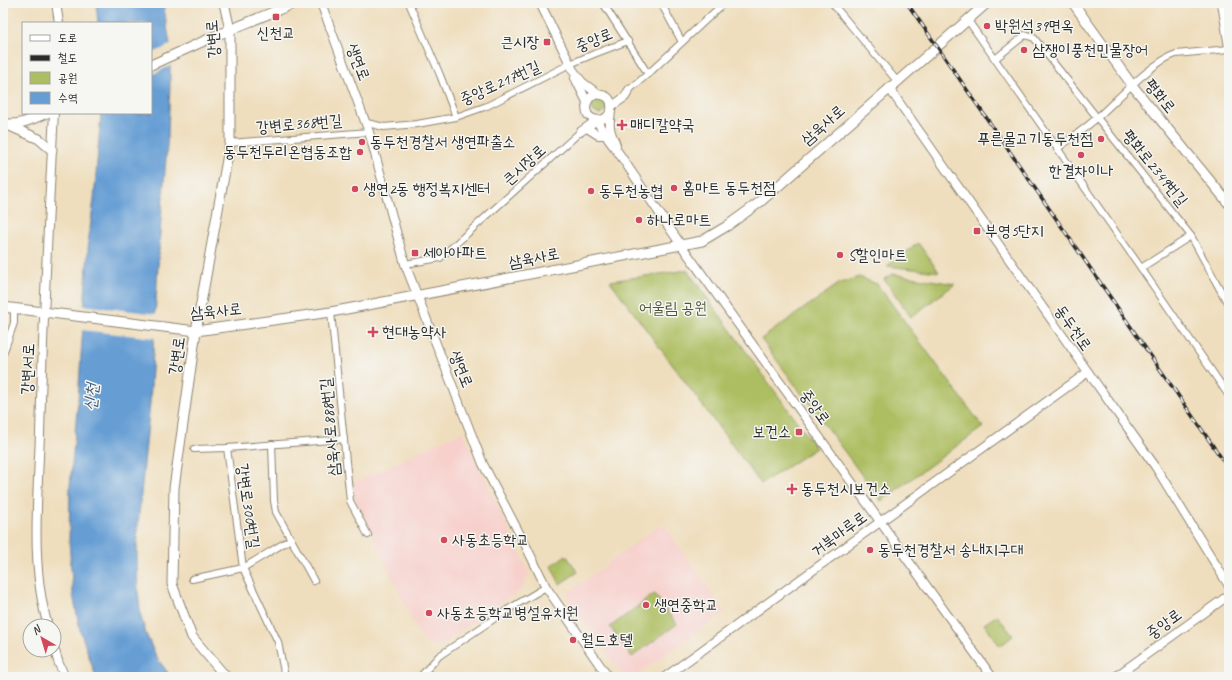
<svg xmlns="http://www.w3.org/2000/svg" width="1232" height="680" font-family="Caveat,'Poor Story',sans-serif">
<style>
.built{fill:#f7d0cc}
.green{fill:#adbe62;stroke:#6c7446}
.water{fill:#669ed4;stroke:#486480}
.pier{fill:#efdebd}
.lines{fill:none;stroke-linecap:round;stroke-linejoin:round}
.minor-casing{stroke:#8d8474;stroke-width:8}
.tertiary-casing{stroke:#8d8474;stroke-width:10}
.secondary-casing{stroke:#8d8474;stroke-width:11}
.minor{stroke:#fff;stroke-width:6}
.tertiary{stroke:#fff;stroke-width:8}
.secondary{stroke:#fff;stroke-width:9}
.rail-casing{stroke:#2b2b2b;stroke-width:3.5}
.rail{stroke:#f6f6f2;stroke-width:2;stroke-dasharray:6;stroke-linecap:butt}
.poi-dot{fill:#d1495b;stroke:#f6f6f2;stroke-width:1.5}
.labels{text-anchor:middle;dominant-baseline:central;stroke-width:3;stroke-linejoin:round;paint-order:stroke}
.poi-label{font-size:16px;fill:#2b2b2b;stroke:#f6f6f2;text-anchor:start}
.street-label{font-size:16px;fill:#2b2b2b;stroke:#f6f6f2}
.park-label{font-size:16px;fill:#52573c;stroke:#f6f6f2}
.water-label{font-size:17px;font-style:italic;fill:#43596f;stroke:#f6f6f2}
</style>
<rect width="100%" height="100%" fill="#f6f6f2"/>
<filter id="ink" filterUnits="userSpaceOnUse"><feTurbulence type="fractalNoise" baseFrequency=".025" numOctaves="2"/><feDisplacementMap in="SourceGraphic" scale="8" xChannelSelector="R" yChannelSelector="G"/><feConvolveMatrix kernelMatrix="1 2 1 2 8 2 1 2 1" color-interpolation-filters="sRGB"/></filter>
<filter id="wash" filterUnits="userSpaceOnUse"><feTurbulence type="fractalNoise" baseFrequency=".012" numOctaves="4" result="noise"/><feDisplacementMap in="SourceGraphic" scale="16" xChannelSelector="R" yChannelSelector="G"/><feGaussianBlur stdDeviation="0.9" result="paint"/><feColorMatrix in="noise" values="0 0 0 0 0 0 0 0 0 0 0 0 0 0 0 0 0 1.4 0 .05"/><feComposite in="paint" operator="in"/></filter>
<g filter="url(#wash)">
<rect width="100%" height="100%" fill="#efdebd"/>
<g class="built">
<polygon points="462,431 529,573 522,589 438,647 422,640 359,507 350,485"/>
<polygon points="658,526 665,526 725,612 634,677 624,677 567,598 567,594"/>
</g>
<g class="green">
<circle cx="599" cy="107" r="7"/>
<polygon points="918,243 939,272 887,266"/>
<polygon points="687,270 816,448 761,484 610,281"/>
<polygon points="892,274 955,284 911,317 884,279"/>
<polygon points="859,277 877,284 983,427 881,501 761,339 840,283"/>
<polygon points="566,555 578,572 560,584 551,566"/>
<polygon points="654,594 677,624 632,657 610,627"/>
<polygon points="997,615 1013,636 1000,646 984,624"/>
</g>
<polygon class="water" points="96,3 163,3 170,44 170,85 168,134 160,233 150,403 137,535 137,563 138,593 141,617 146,634 157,658 171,677 96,677 80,630 73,595 69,540 70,486 78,400 89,236 94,199 101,113 151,113 151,23 98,23"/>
<g class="pier">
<polygon points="172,44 172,65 151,75 151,54"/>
<polygon points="82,305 157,314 155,338 81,330"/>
</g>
</g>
<g filter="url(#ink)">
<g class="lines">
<defs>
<g id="minor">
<polyline points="409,3 440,75 456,117"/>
<polyline points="603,3 648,74"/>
<polyline points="661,3 682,42"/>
<polyline points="832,3 897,81"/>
<polyline points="967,19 1141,268 1229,396"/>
<polyline points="995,59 1025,35 1034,38 1191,236 1229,306"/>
<polyline points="629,90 648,74 724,3"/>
<polyline points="367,123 384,127 417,124 456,117 487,106 570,64 594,54 628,41"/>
<polyline points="230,143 369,132"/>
<path d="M1057 149C1071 138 1086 128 1099 116 1118 99 1153 61 1176 54L1229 49"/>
<polyline points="405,264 440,258 580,132"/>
<polyline points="1141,268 1191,236"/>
<polyline points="331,312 350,501 368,535"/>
<polyline points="3,354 14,323 14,309"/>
<polyline points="272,444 274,501 276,512 314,581"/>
<polyline points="227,448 243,568 278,642 285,677"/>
<polyline points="194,449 227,448 344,439"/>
<polyline points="192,579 243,568 291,539"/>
<polyline points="420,677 439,656 507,610 546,587"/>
</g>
<g id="tertiary">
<polyline points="56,3 59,23"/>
<polyline points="321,3 369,132 405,264 483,464 526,546 546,587 608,677"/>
<polyline points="540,3 573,70 582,82 598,94"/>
<polyline points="1222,3 1229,47"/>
<polyline points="575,78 587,102"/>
<polyline points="889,88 1088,372 1155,466 1229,586"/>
<polyline points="612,106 625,97 629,90"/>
<path d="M611 110C607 121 596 123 588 115 583 105 589 92 602 95 618 98 608 117 610 127 610 133 614 139 616 145"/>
<path d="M597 120C602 132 610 142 618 152L681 245 992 677"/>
<polyline points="587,128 598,135 605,135"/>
<polyline points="580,132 597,120"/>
<path d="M48 626C30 566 38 496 40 433 43 327 48 220 54 113"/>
<polyline points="54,648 59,664 65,677"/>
<polyline points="665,677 1088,372"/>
<polyline points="1115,677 1229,595"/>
</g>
<g id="secondary">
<polyline points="224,3 230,30 230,143 196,331 174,488 172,584 192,637 226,677"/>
<polyline points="1073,3 1132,85 1229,204"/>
<polyline points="151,65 215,36 295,3"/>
<polyline points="5,124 39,139 52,150"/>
<path d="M6 124C21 125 33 119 47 113"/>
<polyline points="3,307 196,331 331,312 702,241 727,226 760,202 987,3"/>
</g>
</defs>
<use href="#minor" class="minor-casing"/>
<use href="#tertiary" class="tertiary-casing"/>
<use href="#secondary" class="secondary-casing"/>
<use href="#minor" class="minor"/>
<use href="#tertiary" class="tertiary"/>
<use href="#secondary" class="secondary"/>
<defs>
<polyline id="rail" points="907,3 1229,469"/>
</defs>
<use href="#rail" class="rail-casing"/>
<use href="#rail" class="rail"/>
</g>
</g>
<g class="poi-dot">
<rect x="272" y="13" width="8" height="8" rx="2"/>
<circle cx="987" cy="26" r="4"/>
<rect x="543" y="38" width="8" height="8" rx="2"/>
<circle cx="1024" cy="50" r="4"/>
<path d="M620 119h4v4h4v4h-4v4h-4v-4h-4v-4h4z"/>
<circle cx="1101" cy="139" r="4"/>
<circle cx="362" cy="142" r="4"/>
<circle cx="360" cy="152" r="4"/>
<circle cx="1081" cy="155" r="4"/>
<circle cx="674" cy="188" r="4"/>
<circle cx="355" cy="189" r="4"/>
<circle cx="591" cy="191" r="4"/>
<circle cx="639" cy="220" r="4"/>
<rect x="973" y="227" width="8" height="8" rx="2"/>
<rect x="411" y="249" width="8" height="8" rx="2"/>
<circle cx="840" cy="255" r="4"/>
<path d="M371 326h4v4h4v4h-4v4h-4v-4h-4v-4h4z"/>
<rect x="795" y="428" width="8" height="8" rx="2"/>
<path d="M790 483h4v4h4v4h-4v4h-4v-4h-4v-4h4z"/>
<circle cx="444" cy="540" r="4"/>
<circle cx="870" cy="550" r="4"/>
<circle cx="646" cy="605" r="4"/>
<circle cx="429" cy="613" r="4"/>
<circle cx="573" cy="640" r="4"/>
</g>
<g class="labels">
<g class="poi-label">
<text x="995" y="26">박원석39면옥</text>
<text x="276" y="33" text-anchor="middle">신천교</text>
<text x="539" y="42" text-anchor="end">큰시장</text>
<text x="1032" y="50">삼쟁이풍천민물장어</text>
<text x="630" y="125">매디칼약국</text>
<text x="1093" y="139" text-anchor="end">푸른물고기동두천점</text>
<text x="370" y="142">동두천경찰서 생연파출소</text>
<text x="352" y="152" text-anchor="end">동두천두리온협동조합</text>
<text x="1081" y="171" text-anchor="middle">한결차이나</text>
<text x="682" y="188">홈마트 동두천점</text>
<text x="363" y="189">생연2동 행정복지센터</text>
<text x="599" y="191">동두천농협</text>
<text x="647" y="220">하나로마트</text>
<text x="985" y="231">부영5단지</text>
<text x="423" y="253">세아아파트</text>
<text x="848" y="255">S할인마트</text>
<text x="382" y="332">현대농약사</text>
<text x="791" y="432" text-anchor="end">보건소</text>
<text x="801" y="489">동두천시보건소</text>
<text x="452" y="540">사동초등학교</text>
<text x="878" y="550">동두천경찰서 송내지구대</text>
<text x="654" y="605">생연중학교</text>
<text x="437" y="613">사동초등학교병설유치원</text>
<text x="581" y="640">월드호텔</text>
</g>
<g class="street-label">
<text transform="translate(213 39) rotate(-94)">강변로</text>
<text transform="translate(594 40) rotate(-22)">중앙로</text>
<text transform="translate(358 62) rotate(69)">생연로</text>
<text transform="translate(500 83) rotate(-24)">중앙로217번길</text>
<text transform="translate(1160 96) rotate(51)">평화로</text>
<text transform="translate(299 124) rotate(-5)">강변로368번길</text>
<text transform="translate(823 125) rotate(-41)">삼육사로</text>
<text transform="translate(524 165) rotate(-42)">큰시장로</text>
<text transform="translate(1155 168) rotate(51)">평화로2349번길</text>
<text transform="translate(534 258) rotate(-11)">삼육사로</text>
<text transform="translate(216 311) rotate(-5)">삼육사로</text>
<text transform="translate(1073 328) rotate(55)">동두천로</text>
<text transform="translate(177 356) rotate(-82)">강변로</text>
<text transform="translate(28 369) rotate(-88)">강변서로</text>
<text transform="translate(461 369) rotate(68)">생연로</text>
<text transform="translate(815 407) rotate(54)">중앙로</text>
<text transform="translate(330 427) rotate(-95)">삼육사로888번길</text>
<text transform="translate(248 506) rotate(82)">강변로300번길</text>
<text transform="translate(839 534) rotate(-36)">거북마루로</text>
<text transform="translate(1164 624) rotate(-36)">중앙로</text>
</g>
<g class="park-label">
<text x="673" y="308">어울림 공원</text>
</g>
<g class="water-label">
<text transform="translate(91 397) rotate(-84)">신천</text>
</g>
</g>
<rect width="1232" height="680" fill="none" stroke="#f6f6f2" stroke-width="16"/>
<rect x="22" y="22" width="130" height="92" fill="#f6f6f2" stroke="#a5a5a2"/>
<rect x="30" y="35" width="20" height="6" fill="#ffffff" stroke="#a5a5a2"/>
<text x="58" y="42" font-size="12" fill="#2b2b2b">도로</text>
<rect x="30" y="55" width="20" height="6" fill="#2b2b2b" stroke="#a5a5a2"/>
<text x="58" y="62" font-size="12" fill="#2b2b2b">철도</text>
<rect x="30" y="72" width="20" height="12" fill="#adbe62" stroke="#a5a5a2"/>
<text x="58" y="82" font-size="12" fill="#2b2b2b">공원</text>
<rect x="30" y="92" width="20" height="12" fill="#669ed4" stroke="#a5a5a2"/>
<text x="58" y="102" font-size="12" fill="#2b2b2b">수역</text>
<g transform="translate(42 638) rotate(322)"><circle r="19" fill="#f6f6f2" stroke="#a5a5a2"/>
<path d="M0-3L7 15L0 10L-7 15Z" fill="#d1495b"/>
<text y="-6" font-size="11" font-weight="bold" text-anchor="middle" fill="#2b2b2b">N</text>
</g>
</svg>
